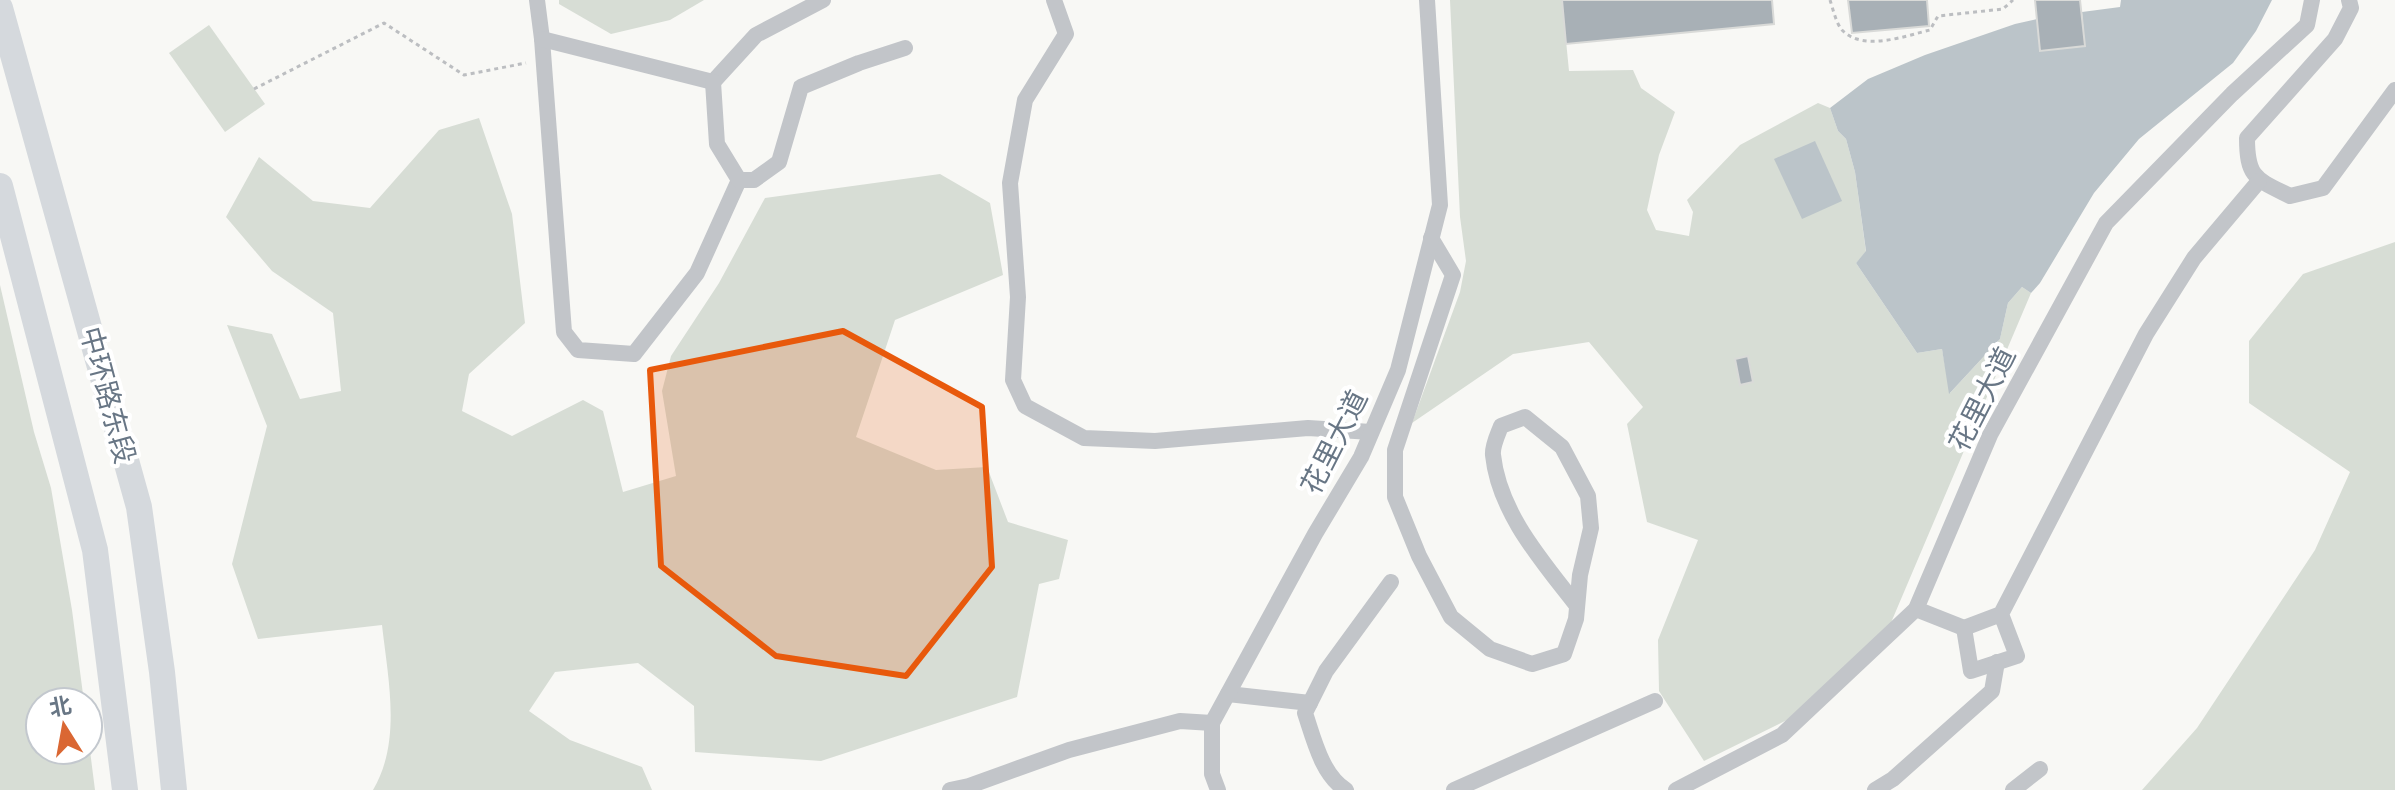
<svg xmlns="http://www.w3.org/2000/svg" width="2395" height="790" font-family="'Archivo Narrow','Noto Sans SC',sans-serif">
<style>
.green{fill:#d7ddd5}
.water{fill:#bbc4c9}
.building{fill:#a8b0b6;stroke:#d9dad8;stroke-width:2}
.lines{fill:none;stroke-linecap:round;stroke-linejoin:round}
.path{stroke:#bcbec1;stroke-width:3;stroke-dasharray:4 4;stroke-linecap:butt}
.minor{stroke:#c2c5c9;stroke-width:16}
.trunk{stroke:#d5d9dd;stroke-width:26}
.marked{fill:#e8590c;fill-opacity:0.2;stroke:#e8590c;stroke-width:6;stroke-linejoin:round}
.labels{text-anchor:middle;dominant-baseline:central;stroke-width:8;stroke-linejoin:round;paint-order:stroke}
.street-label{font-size:28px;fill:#687685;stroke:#fff}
</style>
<rect width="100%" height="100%" fill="#f8f8f5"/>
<g class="green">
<polygon points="559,0 704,0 670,20 611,34 559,4"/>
<polygon points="1450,0 1562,0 1569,71 1633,70 1641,88 1675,112 1659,155 1647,210 1656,230 1689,236 1693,212 1687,200 1740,145 1818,103 1830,108 1838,131 1846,139 1855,172 1866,252 1856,263 1917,353 1942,349 1950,393 2000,339 2008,303 2022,287 2031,293 1890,625 1787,720 1704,761 1659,691 1658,640 1698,540 1647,522 1627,424 1643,407 1589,342 1513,354 1412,423 1460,292 1466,261 1460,217"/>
<polygon points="209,25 265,104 225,132 169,53"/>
<path d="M479 118 512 214 525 323 469 374 462 411 512 436 583 400 603 411 623 492 676 476 662 391 671 356 719 283 765 198 940 174 990 203 1003 275 895 320 856 437 936 470 987 467 1008 522 1068 540 1059 579 1039 584 1017 697 821 761 695 752 694 706 638 663 555 672 529 711 570 740 642 767 652 790H373C402 741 388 679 382 625L258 639 232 564 267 426 227 325 272 334 300 399 341 391 333 313 272 271 226 217 259 157 313 201 370 208 439 130Z"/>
<polygon points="2395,242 2395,790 2142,790 2197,728 2315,550 2350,472 2249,403 2249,341 2303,274"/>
<polygon points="0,285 34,432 51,488 72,610 84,702 40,702 40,750 88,750 88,735 95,790 0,790"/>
</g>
<g class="water">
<polygon points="2121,0 2272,0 2256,31 2233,63 2139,139 2094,193 2040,283 2031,293 2022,287 2008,303 2000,339 1949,394 1942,349 1917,353 1856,263 1866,251 1855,172 1846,139 1838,131 1830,108 1868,79 1925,55 2015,24 2037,19 2040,51 2085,46 2082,12 2120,7"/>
<polygon points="1815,141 1842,201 1802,219 1774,159"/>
</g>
<g class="building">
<polygon points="1562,0 1772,0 1774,24 1566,44"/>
<polygon points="1848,0 1927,0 1929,26 1852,33"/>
<polygon points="2035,0 2080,0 2085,46 2040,51"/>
<polygon points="1748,356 1753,382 1740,385 1735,359"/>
</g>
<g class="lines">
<g class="path">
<path d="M1830 0C1833 9 1836 23 1842 30 1863 52 1905 36 1930 30L1938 16 2003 9 2013 0"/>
<polyline points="254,89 384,23 464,75 526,63"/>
</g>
<g class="minor">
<polyline points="537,0 542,39 564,332 578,350 634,354 697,273 739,180"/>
<polyline points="1054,0 1066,34 1025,100 1010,183 1018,297 1013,380 1025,406 1084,438 1155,441 1308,428 1371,432"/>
<path d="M2349 0 2351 8 2335 39 2247 138C2247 178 2256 179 2290 196L2323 188 2395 90"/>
<polyline points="542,39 713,82 756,35 823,0"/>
<polyline points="713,82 717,144 739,180 754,180 779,162 801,87 859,63 905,48"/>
<path d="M1431 238 1453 275 1395 450V497L1419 556 1451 617 1490 649 1532 664 1564 654 1576 619 1580 575 1591 528 1588 496 1562 447 1525 417 1501 426C1498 434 1492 446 1493 455 1499 513 1543 562 1577 606"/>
<polyline points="1916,609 1964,628"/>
<polyline points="2001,614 2017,656 1971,671 1964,628 2001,614 2146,334 2194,258 2259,181"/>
<polyline points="1228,694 1310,703"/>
<polyline points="950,790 969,786 1069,750 1180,721 1212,723"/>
<polyline points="1218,790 1212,774 1212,723 1315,534 1361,457 1398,370 1440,205 1427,0"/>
<path d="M1346 790C1322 775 1314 740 1305 713L1326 671 1391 582"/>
<polyline points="1454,790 1655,701"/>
<polyline points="1676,790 1782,735 1916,609 1990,435 2106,223 2232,94 2307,25 2312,0"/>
<polyline points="1875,790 1893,779 1992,691 1997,662"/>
<polyline points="2013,790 2040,769"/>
</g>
<g class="trunk">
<polyline points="0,8 139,507 162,672 174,790"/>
<polyline points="0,186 95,550 125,790"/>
</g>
</g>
<path class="marked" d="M843 331 982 407 992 567 906 676 776 656 661 566 650 370Z"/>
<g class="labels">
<g class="street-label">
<text transform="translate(108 395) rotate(75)">中环路东段</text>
<text transform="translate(1982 399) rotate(-63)">花里大道</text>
<text transform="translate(1334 442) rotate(-63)">花里大道</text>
</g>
</g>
<g transform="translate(64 726) rotate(349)"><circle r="38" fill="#ffffff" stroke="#c3c8ce" stroke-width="2"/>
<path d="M0-6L14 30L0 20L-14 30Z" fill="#da6733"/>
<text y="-12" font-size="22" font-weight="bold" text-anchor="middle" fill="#687685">北</text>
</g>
</svg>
